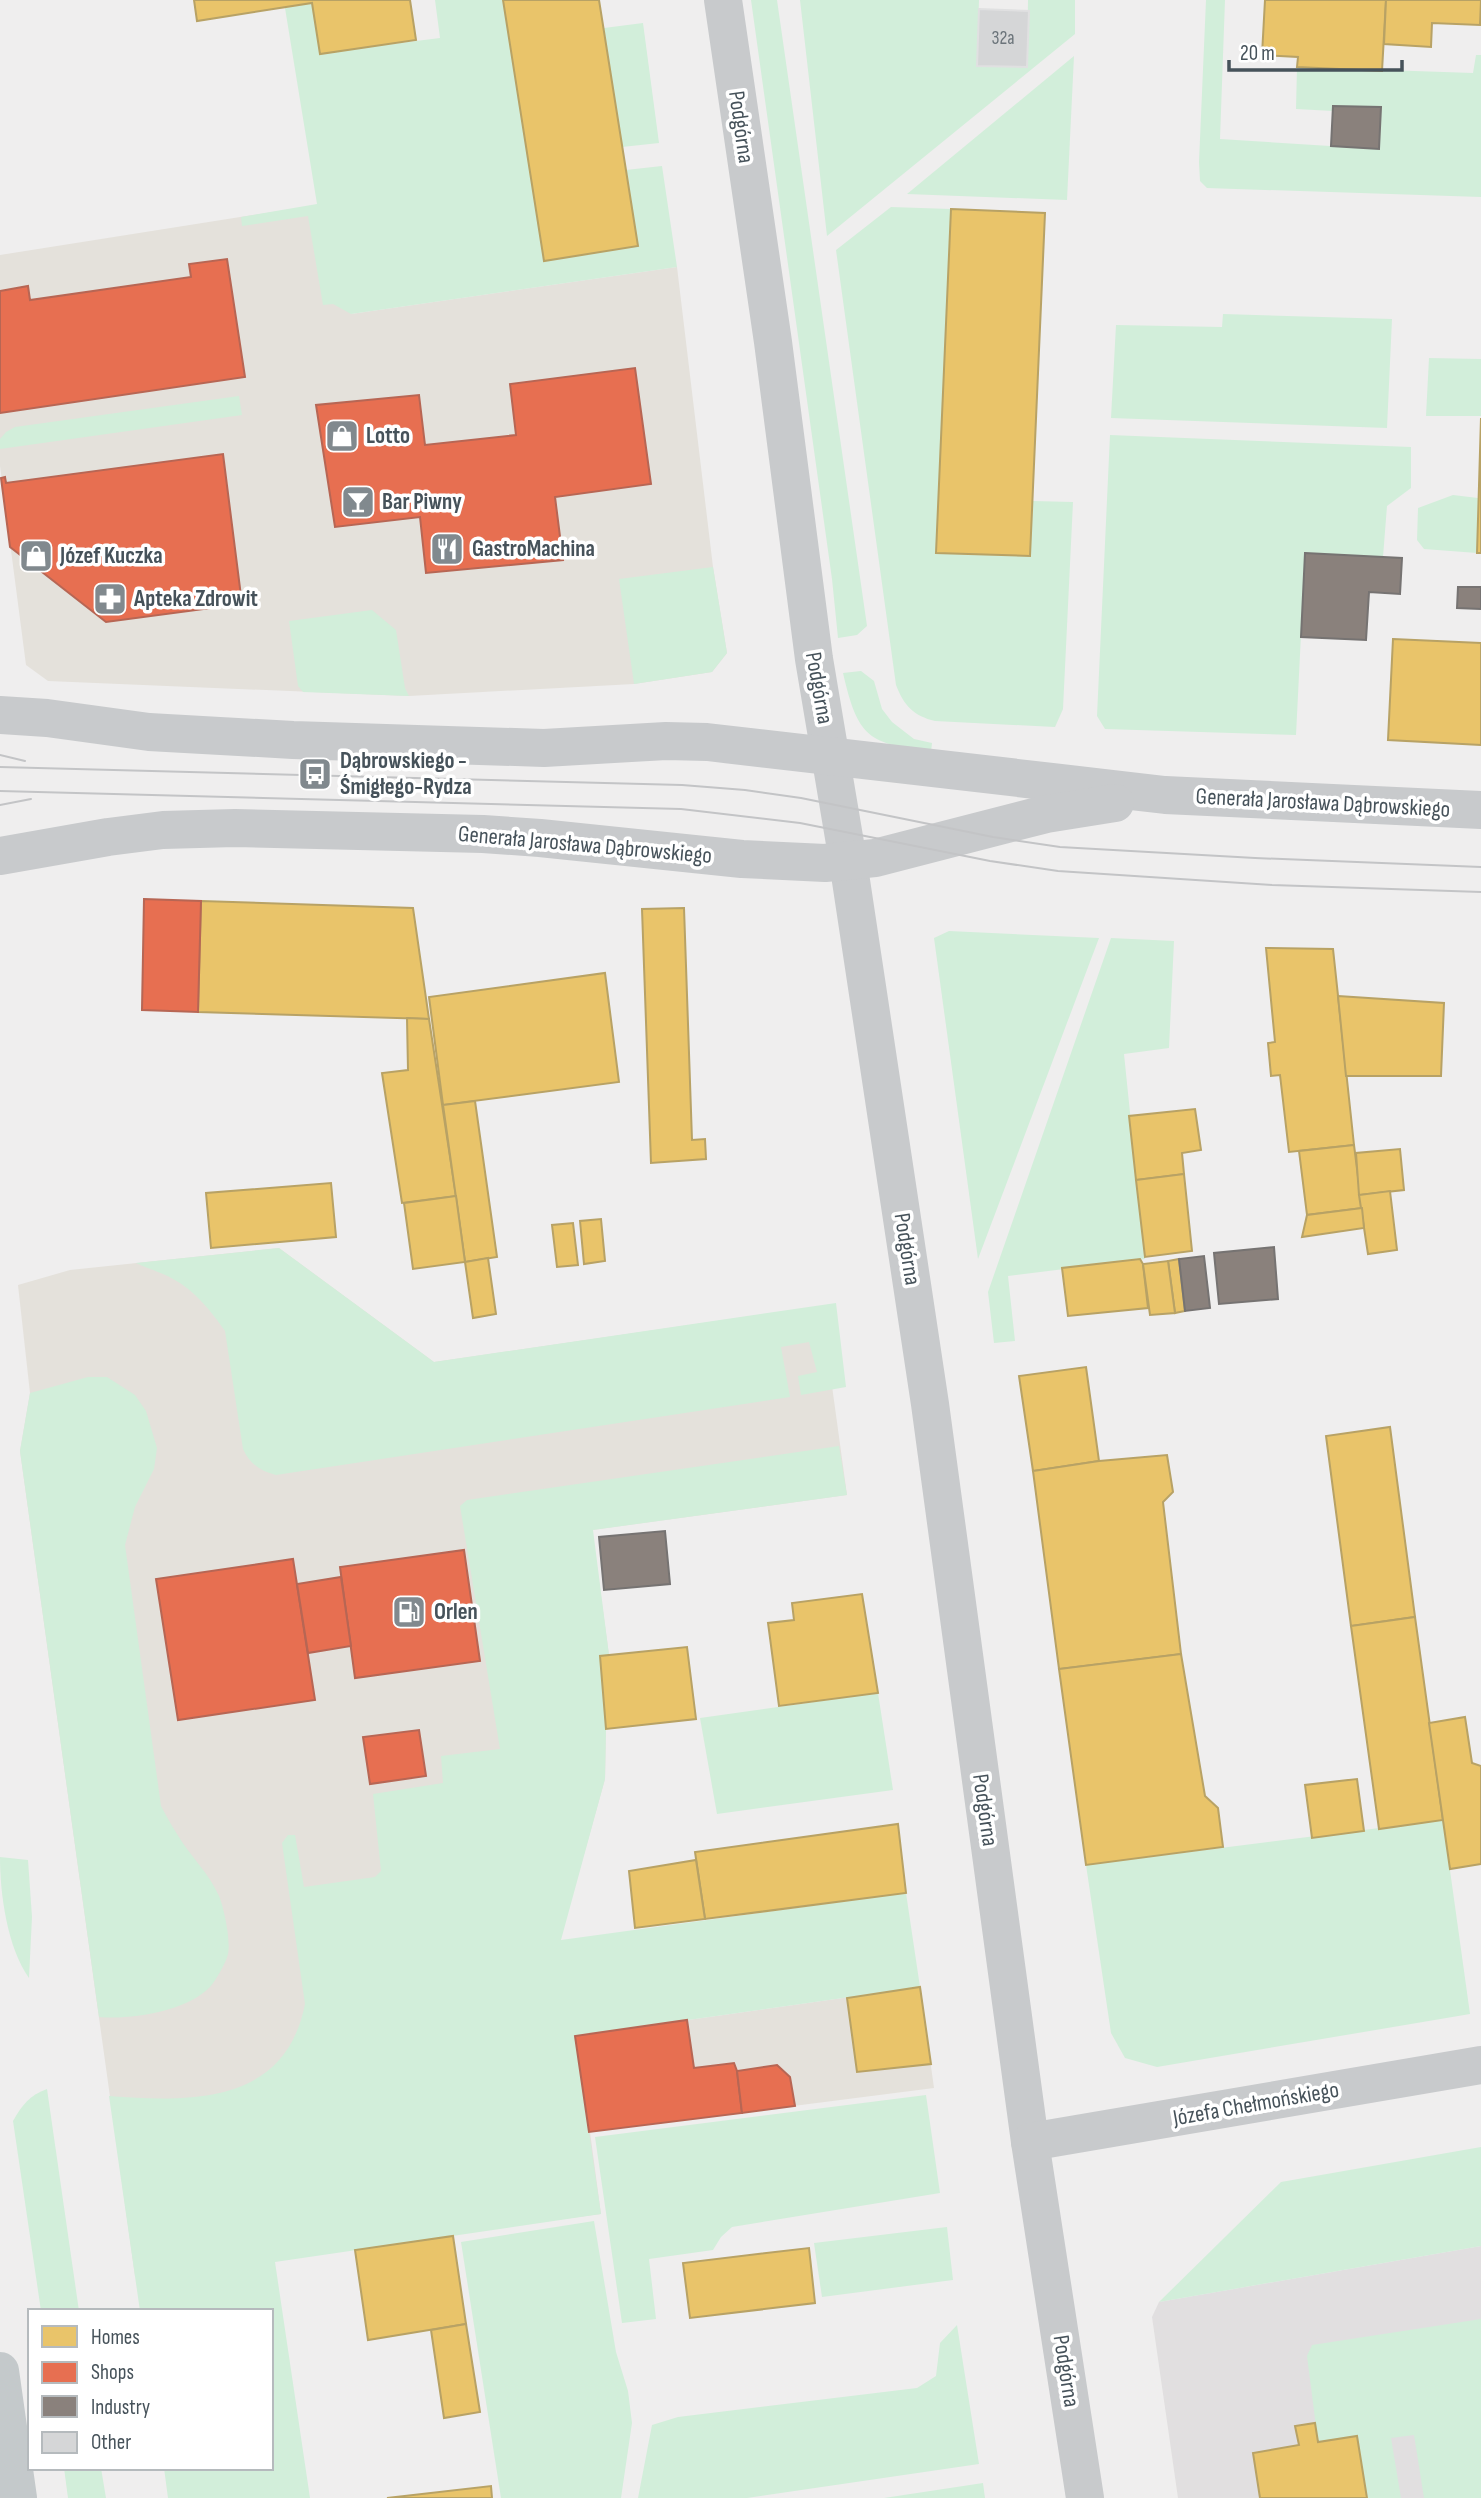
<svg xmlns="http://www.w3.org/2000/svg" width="1481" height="2498" font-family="'Sofia Sans Condensed',sans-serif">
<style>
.commercial{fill:#e4e1db}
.education{fill:#e1dfe0}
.green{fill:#d2eeda}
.homes{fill:#e9c46a;stroke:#b8a265;stroke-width:2}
.shops{fill:#e76f51;stroke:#b76654;stroke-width:2}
.industry{fill:#8a817c;stroke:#767372;stroke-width:2}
.building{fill:#d5d6d7;stroke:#e0e0e1;stroke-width:2}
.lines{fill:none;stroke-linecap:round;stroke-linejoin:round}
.minor{stroke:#c8cacc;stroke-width:38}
.tertiary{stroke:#c8cacc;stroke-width:38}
.primary{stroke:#c4c9cb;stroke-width:38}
.tram{stroke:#c3c4c6;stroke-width:2}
.labels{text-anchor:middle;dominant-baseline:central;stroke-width:7;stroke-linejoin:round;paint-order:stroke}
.number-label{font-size:19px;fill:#6b747a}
.street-label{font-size:23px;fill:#46525a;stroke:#fff}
.poi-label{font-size:23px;font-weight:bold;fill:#46525a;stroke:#fff;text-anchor:start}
</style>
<rect width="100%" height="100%" fill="#efeeee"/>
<g class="commercial">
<polygon points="317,205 351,314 677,267 713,567 727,653 712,672 634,684 409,696 48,681 26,665 0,466 0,255"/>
<polygon points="279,1248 434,1362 821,1306 847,1495 592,1530 609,1655 600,1656 606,1729 605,1779 560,1940 575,2036 920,1987 934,2088 590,2132 601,2214 135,2276 20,1451 30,1393 18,1285 70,1270"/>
</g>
<polygon class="education" points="1481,2246 1481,2498 1178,2498 1152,2317 1159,2302"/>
<g class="green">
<polygon points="435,0 503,0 544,261 638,246 626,170 662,166 677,267 351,314 333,304 323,305 308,216 242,226 241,217 317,204 285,8 312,3 320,53 440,38"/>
<polygon points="751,0 777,0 867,626 857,635 838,638 832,579"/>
<polygon points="800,0 979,0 977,66 1027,67 1028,0 1075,0 1075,34 827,236"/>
<polygon points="1206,0 1225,0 1220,139 1378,149 1381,107 1333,106 1333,111 1296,109 1297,67 1473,73 1476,55 1481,55 1481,197 1207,188 1200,181 1199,162"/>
<polygon points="643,23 659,143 622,147 604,28"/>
<polygon points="1074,56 1067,200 907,194"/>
<path d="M891 207 951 209 936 552 1030 556 1033 501 1073 502 1063 709 1055 727 935 721C914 716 904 706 896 685L836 250Z"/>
<polygon points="1223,314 1392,319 1387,428 1111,418 1116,325 1222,327"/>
<polygon points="1429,358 1481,359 1481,416 1426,416"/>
<polygon points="239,396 242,415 0,449 0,439 6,432 15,427"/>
<polygon points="1110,435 1411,447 1411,488 1387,506 1383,557 1305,554 1296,735 1105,729 1097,716"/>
<polygon points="1453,495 1478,498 1477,553 1424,549 1417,540 1418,508"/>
<polygon points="713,567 727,653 712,672 634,684 619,579"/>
<polygon points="372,610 396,630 405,688 409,696 303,692 298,686 289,621"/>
<path d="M861 671 874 681 882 709 892 722 914 739 932 743 931 752C868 743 858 738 843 673Z"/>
<polygon points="949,931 1099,938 978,1259 934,938"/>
<polygon points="1111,938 1174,941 1169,1048 1124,1054 1145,1259 1008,1276 1015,1341 994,1343 988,1292"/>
<path d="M279 1248 434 1362 836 1303 846 1387 801 1395 798 1376 817 1372 809 1342 781 1347 790 1397 276 1475C260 1471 250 1464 243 1449L225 1331C212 1312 194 1290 173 1279 161 1272 148 1269 136 1263Z"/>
<path d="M88 1377H107L135 1395 146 1411 157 1448 154 1469 135 1507 125 1545 161 1806C166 1815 171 1825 177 1834 190 1856 209 1873 219 1896 224 1908 231 1941 228 1954 226 1963 216 1980 210 1987 187 2011 131 2020 99 2017L20 1451 30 1393Z"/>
<path d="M839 1446 847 1495 593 1530 609 1655 600 1656 606 1729 605 1779 561 1940 906 1893 920 1987 575 2036 601 2214 275 2262 310 2498H168L164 2468H271V2311H140L109 2096C191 2102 285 2105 305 2004L282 1843 288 1835H295L304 1887 375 1877 381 1871 373 1794 443 1783 441 1756 500 1749 460 1506 467 1500Z"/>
<polygon points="878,1693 893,1790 717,1814 700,1718"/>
<polygon points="1443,1820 1470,2014 1157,2067 1125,2058 1111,2033 1086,1865"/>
<path d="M0 1857 28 1860 32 1917 29 1978C7 1947 0 1894 0 1857Z"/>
<path d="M47 2089 79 2311H41L13 2121C22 2105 30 2095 47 2089Z"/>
<polygon points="926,2095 940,2193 732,2227 721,2237 713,2250 649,2259 656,2319 622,2323 595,2137"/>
<polygon points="1481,2147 1481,2246 1159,2302 1281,2182"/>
<polygon points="594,2221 616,2352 628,2391 632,2423 621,2498 501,2498 461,2242"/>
<polygon points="947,2227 953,2280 822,2297 814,2243"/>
<polygon points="1481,2319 1481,2498 1424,2498 1414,2435 1391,2438 1401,2498 1367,2498 1357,2436 1318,2442 1307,2356 1312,2345"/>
<polygon points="957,2325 979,2464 747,2498 638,2498 652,2425 678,2417 917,2388 936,2376 940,2343"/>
<polygon points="64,2468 101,2468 106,2498 68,2498"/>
<polygon points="983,2483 985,2498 884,2498"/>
</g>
<g class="homes">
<polygon points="194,0 410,0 416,40 320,54 312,3 197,21"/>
<polygon points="503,0 599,0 638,246 544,261"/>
<polygon points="1265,0 1386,0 1382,71 1297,67 1298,57 1262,55"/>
<polygon points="1386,0 1481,0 1480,25 1432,23 1431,47 1384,44"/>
<polygon points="951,209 1045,213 1030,556 936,553"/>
<polygon points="1481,418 1481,553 1477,553"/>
<polygon points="1393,639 1481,643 1481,745 1388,740"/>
<polygon points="201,901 413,908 429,1019 198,1012"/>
<polygon points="684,908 692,1140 705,1139 706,1159 651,1163 642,909"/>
<polygon points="1266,948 1333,949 1354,1145 1289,1152 1280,1075 1271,1076 1268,1043 1275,1042"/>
<polygon points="605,973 619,1082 443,1105 429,997"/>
<polygon points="1338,996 1444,1003 1441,1076 1346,1076"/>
<polygon points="407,1018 429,1019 456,1196 402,1203 382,1073 408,1070"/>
<polygon points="475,1101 497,1257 465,1262 443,1105"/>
<polygon points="1195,1109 1201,1150 1182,1153 1184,1174 1136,1180 1129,1116"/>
<polygon points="1354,1145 1362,1208 1307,1215 1299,1151"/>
<polygon points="1400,1149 1404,1190 1359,1195 1356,1153"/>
<polygon points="1184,1174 1192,1251 1145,1257 1136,1180"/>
<polygon points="331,1183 336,1237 211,1248 206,1193"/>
<polygon points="1390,1191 1397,1250 1368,1254 1359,1195"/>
<polygon points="456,1196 465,1262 413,1269 404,1203"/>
<polygon points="1362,1208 1364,1228 1302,1237 1307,1215"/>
<polygon points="601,1219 605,1261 584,1264 580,1221"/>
<polygon points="573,1223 578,1265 557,1267 552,1225"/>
<polygon points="488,1258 496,1314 473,1318 465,1262"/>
<polygon points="1140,1259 1143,1264 1148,1308 1068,1316 1062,1268"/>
<polygon points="1179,1259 1185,1311 1175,1313 1168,1261"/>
<polygon points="1168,1261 1175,1313 1150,1315 1143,1264"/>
<polygon points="1086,1367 1099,1461 1033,1471 1019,1376"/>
<polygon points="1390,1427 1415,1617 1351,1626 1326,1436"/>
<polygon points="1167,1455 1173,1492 1163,1502 1181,1654 1059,1669 1033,1471 1099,1461"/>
<polygon points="862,1594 878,1693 779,1706 768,1623 794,1620 792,1603"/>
<polygon points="1415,1617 1443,1820 1379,1829 1351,1626"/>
<polygon points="687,1647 696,1719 606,1729 600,1656"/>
<polygon points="1181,1654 1205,1796 1218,1808 1223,1847 1086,1865 1059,1669"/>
<polygon points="1465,1717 1472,1763 1481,1766 1481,1864 1450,1869 1429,1723"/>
<polygon points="1357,1779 1364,1831 1312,1838 1305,1785"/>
<polygon points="898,1824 906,1893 705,1919 695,1852"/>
<polygon points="696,1860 705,1919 635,1928 629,1871"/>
<polygon points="920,1987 931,2064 857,2072 847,1998"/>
<polygon points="453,2236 466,2324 368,2340 355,2250"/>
<polygon points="809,2248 815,2303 690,2318 683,2263"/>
<polygon points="466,2324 480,2412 444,2418 431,2330"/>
<polygon points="1315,2423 1318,2442 1357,2436 1367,2498 1260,2498 1253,2453 1299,2445 1295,2426"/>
<polygon points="491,2486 492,2498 387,2498"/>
</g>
<g class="shops">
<polygon points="227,259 245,377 0,413 0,291 28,286 30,300 191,277 189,264"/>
<polygon points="635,368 651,484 555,497 563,560 426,573 420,517 335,527 316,405 419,395 425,445 516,435 510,384"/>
<polygon points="223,454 242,604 106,622 10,547 1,478 5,477 6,483"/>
<polygon points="144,899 201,901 198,1012 142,1010"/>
<polygon points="464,1550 480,1661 355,1678 340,1567"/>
<polygon points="293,1559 315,1700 178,1720 156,1579"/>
<polygon points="341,1577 351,1646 308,1653 297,1584"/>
<polygon points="419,1730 426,1776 370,1784 363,1737"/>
<polygon points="687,2020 694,2068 734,2063 737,2071 742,2113 589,2132 575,2036"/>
<polygon points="777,2065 790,2077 795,2106 742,2113 737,2071"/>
</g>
<g class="industry">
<polygon points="1333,106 1381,107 1379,149 1331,146"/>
<polygon points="1305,553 1402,558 1400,594 1369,592 1366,640 1301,637"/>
<polygon points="1458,587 1481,587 1481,609 1457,608"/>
<polygon points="1274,1247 1278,1299 1219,1304 1214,1253"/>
<polygon points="1204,1256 1210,1308 1185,1311 1179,1259"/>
<polygon points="665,1531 670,1584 604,1590 599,1537"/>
</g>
<polygon class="building" points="979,9 1029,11 1027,67 977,66"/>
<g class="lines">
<g class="minor">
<polyline points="723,0 773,342 814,659 848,861 930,1404 1030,2142 1085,2498"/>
<polyline points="1030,2142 1481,2065"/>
</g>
<g class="tertiary">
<polyline points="0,715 47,718 149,732 293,740 544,748 666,741 707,742 1165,795 1481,810"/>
<polyline points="0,856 108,837 163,830 235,828 483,834 540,838 742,859 825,863 875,858 1046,814 1115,803"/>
</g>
<polyline class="primary" points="0,2371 18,2498"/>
<g class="tram">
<polyline points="0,755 25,761"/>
<polyline points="0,767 682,785 745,790 801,798 993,837 1060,847 1255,858 1481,867"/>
<polyline points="0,791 681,809 800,823 990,861 1058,871 1272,885 1481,892"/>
<polyline points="0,805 31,799"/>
</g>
</g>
<defs>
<symbol id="shop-square" viewBox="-11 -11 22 22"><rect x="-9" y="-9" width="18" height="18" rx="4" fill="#81898e" stroke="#fff"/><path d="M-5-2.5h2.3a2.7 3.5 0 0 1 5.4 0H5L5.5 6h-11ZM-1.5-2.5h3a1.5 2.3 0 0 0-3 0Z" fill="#fff"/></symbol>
<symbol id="bar-square" viewBox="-11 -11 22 22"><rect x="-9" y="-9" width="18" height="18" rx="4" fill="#81898e" stroke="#fff"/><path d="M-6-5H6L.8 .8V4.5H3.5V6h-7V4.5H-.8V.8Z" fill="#fff"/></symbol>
<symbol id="restaurant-square" viewBox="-11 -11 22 22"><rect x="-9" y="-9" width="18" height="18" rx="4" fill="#81898e" stroke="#fff"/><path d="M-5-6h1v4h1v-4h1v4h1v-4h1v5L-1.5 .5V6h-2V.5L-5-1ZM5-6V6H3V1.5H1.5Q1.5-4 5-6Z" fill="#fff"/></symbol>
<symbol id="pharmacy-square" viewBox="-11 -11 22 22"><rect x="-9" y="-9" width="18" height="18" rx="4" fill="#81898e" stroke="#fff"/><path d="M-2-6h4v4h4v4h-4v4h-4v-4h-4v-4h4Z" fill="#fff"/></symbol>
<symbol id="bus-square" viewBox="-11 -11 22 22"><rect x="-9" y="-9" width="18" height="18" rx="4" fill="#81898e" stroke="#fff"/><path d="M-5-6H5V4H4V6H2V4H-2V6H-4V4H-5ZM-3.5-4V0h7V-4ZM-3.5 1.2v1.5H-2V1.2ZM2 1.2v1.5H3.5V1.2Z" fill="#fff"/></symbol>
<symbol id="fuel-square" viewBox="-11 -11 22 22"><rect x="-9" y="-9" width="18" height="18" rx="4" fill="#81898e" stroke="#fff"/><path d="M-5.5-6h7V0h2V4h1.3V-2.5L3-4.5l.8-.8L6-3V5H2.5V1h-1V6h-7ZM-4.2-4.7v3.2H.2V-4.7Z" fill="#fff"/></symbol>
</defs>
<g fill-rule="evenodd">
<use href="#shop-square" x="323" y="417" width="38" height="38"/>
<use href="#bar-square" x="339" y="483" width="38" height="38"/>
<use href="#restaurant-square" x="428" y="530" width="38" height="38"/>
<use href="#shop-square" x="17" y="537" width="38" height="38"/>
<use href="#pharmacy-square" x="91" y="580" width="38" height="38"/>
<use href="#bus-square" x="296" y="755" width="38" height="38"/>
<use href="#fuel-square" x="390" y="1593" width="38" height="38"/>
</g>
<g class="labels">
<g class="number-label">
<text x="1003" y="38">32a</text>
</g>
<g class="street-label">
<text transform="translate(741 127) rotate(82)">Podgórna</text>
<text transform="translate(819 688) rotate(80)">Podgórna</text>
<text transform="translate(1323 803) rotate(3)">Generała Jarosława Dąbrowskiego</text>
<text transform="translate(585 845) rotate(5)">Generała Jarosława Dąbrowskiego</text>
<text transform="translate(907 1249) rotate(81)">Podgórna</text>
<text transform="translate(985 1810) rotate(82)">Podgórna</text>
<text transform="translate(1256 2104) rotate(-10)">Józefa Chełmońskiego</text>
<text transform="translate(1066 2371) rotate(81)">Podgórna</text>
</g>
<g class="poi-label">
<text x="366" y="436">Lotto</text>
<text x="382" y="502">Bar Piwny</text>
<text x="472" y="549">GastroMachina</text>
<text x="60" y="556">Józef Kuczka</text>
<text x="134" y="599">Apteka Zdrowit</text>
<text x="340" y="761">Dąbrowskiego -<tspan x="340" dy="26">Śmigłego-Rydza</tspan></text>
<text x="434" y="1612">Orlen</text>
</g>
</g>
<rect x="28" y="2309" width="245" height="161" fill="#ffffff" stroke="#b5babd" stroke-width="2"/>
<rect x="42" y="2326" width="35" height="21" fill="#e9c46a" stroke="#b5babd" stroke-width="2"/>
<text x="91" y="2344" font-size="21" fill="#46525a">Homes</text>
<rect x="42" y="2362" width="35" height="21" fill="#e76f51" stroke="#b5babd" stroke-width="2"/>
<text x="91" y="2379" font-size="21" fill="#46525a">Shops</text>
<rect x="42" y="2396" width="35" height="21" fill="#8a817c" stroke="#b5babd" stroke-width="2"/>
<text x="91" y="2414" font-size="21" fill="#46525a">Industry</text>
<rect x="42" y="2432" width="35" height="21" fill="#d5d6d7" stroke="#b5babd" stroke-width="2"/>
<text x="91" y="2449" font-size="21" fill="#46525a">Other</text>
<path d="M1229 60v10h173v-10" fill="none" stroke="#46525a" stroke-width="3.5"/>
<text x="1240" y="60" font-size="21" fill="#46525a" stroke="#ffffff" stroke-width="5" paint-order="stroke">20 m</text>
</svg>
